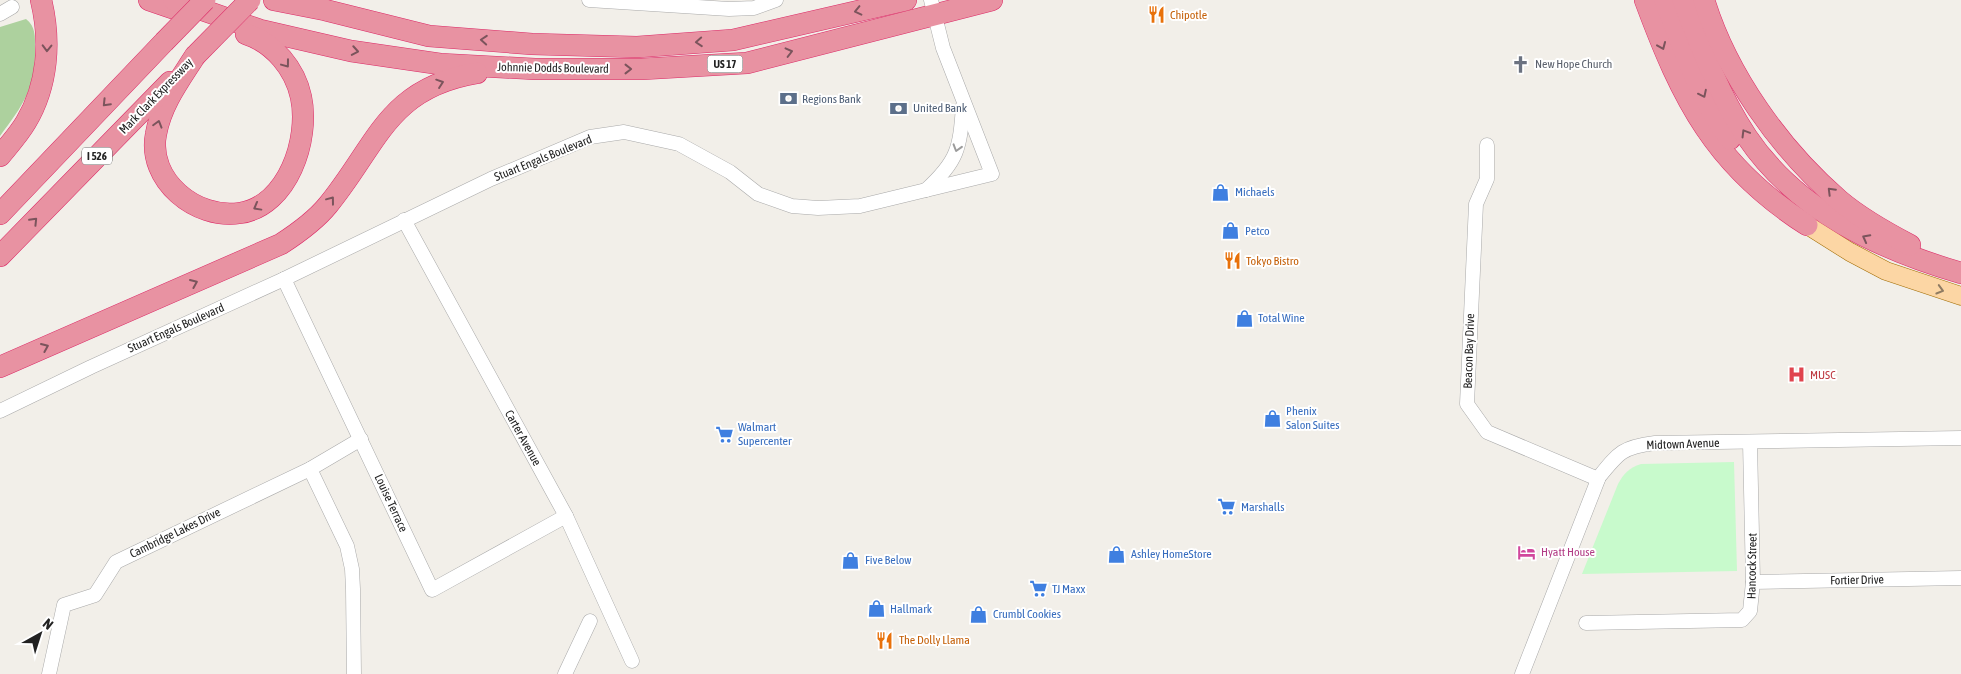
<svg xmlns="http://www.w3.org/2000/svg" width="1961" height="674" font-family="'Asap Condensed',sans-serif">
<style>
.forest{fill:#add19e}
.park{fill:#c8facc}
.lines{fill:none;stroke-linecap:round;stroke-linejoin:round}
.minor-casing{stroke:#a9a9a9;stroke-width:15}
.major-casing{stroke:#a06b00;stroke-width:19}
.highway-casing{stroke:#dc2a67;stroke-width:22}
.minor{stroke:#fff;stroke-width:14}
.major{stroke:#fcd6a4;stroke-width:18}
.highway{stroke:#e892a2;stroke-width:21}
.highway-bridge-casing{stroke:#dc2a67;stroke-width:22;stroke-linecap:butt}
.highway-bridge{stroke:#e892a2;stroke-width:21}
.oneway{stroke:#7b545c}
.oneway2{stroke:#9c9c9c}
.oneway3{stroke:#8f7c63}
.labels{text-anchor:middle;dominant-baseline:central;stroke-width:4;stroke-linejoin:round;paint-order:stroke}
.shield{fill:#fff;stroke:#646464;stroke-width:1}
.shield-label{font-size:11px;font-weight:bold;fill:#222}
.food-label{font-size:12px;fill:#c56008;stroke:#fff;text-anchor:start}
.worship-label{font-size:12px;fill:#5b616d;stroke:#fff;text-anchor:start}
.street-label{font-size:12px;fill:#222;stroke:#fff}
.service-label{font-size:12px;fill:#4e5e75;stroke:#fff;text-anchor:start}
.shop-label{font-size:12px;fill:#366cbe;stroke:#fff;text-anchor:start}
.health-label{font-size:12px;fill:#be3a42;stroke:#fff;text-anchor:start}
.hotel-label{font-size:12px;fill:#b23c85;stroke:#fff;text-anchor:start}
</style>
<rect width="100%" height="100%" fill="#f2efe9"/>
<path class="forest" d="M26 19C36 27 35 37 35 48 36 88 23 105 0 136V27Z"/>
<path class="park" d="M1734 462 1737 571 1582 574 1618 484C1624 473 1629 468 1641 464Z"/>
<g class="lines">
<defs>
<g id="minor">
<polyline points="589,0 729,9 754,8 776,0"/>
<polyline points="0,14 12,7"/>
<polyline points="1487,145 1487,179 1476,204 1467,404 1487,432 1598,479"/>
<path d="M926 190C958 161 960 148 963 106"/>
<polyline points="404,220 566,516 632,661"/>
<polyline points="284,279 432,590 566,516"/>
<polyline points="0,411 91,367 284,279 491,179 590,137 624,132 679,144 730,172 758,194 792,206 818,208 860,206 992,174 943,48 931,0"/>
<polyline points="310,469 347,546 352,569 353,589 354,674"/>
<polyline points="1753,582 1961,578"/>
<polyline points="1586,623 1742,620 1750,611 1753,582 1750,442"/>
<polyline points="49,674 64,605 95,595 116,562 310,469 361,439"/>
<polyline points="565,674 590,621"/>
<path d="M1522 674 1599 477C1619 452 1623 447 1655 443L1961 438"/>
</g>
<polyline id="major" points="1807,225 1850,252 1886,271 1961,296"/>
<g id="highway">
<polyline points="149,0 187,13"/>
<polyline points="174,0 260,30 351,51 440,64 535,69 642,69 747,63 992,0"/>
<polyline points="274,0 325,10 429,36 532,44 637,47 733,40 906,0"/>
<path d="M1645 0C1682 100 1715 166 1807 225"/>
<path d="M1665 0C1683 48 1700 98 1730 139"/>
<path d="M1683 0C1701 47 1719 95 1747 137 1797 211 1879 249 1961 273"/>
<path d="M1704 0C1727 75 1780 149 1839 200 1859 217 1887 233 1910 245"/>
<path d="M195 56C179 81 161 105 156 134 147 180 196 220 240 213 288 206 310 139 301 97 295 69 274 43 246 34"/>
<path d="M0 156C9 145 19 134 26 122 48 85 51 41 41 0"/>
<polyline points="0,214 164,42"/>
<polyline points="0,256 170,82"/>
<path d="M0 367 281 244C298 233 315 221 328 205 378 144 387 88 477 73"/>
</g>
</defs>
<use href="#minor" class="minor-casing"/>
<use href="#major" class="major-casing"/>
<use href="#highway" class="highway-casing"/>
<use href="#minor" class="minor"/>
<use href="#major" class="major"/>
<use href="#highway" class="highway"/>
<defs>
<g id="highway-bridge">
<polyline points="164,42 205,0"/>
<polyline points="195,56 250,0"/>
</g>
</defs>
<use href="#highway-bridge" class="highway-bridge-casing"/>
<use href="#highway-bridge" class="highway-bridge"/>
</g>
<defs><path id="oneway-chevron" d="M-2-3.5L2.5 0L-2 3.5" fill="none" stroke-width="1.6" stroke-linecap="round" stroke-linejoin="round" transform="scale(1.25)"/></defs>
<g class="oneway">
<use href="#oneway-chevron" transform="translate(858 11) rotate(167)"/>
<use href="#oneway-chevron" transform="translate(484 40) rotate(-176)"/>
<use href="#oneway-chevron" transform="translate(699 42) rotate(176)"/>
<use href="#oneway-chevron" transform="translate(1662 46) rotate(67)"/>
<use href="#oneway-chevron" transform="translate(47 48) rotate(91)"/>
<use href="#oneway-chevron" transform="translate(355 51) rotate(10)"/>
<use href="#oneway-chevron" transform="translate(789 52) rotate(-14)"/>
<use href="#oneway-chevron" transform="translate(286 64) rotate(53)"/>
<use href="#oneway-chevron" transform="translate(628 69)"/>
<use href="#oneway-chevron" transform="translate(440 83) rotate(-19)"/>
<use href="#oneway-chevron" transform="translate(1703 94) rotate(64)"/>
<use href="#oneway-chevron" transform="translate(106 103) rotate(134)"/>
<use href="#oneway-chevron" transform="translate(158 124) rotate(-74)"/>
<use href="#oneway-chevron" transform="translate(1745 133) rotate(-121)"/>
<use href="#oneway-chevron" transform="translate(1831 191) rotate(-135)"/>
<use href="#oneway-chevron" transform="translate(331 200) rotate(-53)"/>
<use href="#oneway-chevron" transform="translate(257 207) rotate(151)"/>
<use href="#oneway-chevron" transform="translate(34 221) rotate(-46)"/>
<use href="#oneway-chevron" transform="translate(1866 238) rotate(-152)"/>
<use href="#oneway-chevron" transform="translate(194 283) rotate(-23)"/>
<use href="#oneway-chevron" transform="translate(45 347) rotate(-23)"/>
</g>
<use class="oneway2" href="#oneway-chevron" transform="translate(957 148) rotate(107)"/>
<use class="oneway3" href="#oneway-chevron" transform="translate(1940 290) rotate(16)"/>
<defs>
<symbol id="restaurant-bare" viewBox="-9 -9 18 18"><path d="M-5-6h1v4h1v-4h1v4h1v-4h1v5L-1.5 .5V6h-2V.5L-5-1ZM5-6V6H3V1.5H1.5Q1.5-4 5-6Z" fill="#e8710a" stroke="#fff" stroke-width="2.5" paint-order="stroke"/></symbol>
<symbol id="church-bare" viewBox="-9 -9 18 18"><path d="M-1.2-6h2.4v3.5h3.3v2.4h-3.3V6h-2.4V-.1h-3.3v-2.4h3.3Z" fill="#6b7280" stroke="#fff" stroke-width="2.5" paint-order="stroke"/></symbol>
<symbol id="bank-bare" viewBox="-9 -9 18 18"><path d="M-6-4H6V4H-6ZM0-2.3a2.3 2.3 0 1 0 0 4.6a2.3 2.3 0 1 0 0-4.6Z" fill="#5c6f8a" stroke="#fff" stroke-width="2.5" paint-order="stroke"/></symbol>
<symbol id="shop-bare" viewBox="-9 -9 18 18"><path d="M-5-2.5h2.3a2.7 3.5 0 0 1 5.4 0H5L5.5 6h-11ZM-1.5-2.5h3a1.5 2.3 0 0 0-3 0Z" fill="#3f7fe0" stroke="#fff" stroke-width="2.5" paint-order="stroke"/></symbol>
<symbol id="hospital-bare" viewBox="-9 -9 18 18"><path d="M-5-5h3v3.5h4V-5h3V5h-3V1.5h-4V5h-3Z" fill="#e0444e" stroke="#fff" stroke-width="2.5" paint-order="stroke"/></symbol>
<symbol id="supermarket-bare" viewBox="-9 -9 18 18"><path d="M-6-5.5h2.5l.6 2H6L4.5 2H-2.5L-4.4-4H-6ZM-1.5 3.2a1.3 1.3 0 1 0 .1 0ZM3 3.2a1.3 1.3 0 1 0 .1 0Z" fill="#3f7fe0" stroke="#fff" stroke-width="2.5" paint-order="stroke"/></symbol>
<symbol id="hotel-bare" viewBox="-9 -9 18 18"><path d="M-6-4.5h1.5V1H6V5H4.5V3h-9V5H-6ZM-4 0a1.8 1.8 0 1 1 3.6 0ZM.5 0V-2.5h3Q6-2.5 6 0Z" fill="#d1479c" stroke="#fff" stroke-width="2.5" paint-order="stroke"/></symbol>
</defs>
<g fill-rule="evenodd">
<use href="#restaurant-bare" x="1144" y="2" width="25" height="25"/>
<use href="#church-bare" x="1508" y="52" width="25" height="25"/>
<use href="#bank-bare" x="776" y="86" width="25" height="25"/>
<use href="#bank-bare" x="886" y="96" width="25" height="25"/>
<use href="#shop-bare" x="1208" y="180" width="25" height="25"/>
<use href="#shop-bare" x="1218" y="218" width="25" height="25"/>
<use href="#restaurant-bare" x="1220" y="248" width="25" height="25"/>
<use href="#shop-bare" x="1232" y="306" width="25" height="25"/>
<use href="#hospital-bare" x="1784" y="362" width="25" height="25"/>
<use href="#shop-bare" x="1260" y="406" width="25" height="25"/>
<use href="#supermarket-bare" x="712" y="422" width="25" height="25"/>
<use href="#supermarket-bare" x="1214" y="494" width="25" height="25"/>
<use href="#hotel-bare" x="1514" y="540" width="25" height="25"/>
<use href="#shop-bare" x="1104" y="542" width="25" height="25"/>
<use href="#shop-bare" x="838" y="548" width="25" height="25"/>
<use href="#supermarket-bare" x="1026" y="576" width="25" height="25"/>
<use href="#shop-bare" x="864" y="596" width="25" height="25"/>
<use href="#shop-bare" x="966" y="602" width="25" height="25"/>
<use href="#restaurant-bare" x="872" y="628" width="25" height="25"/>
</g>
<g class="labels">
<g class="shield">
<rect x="707.5" y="55.5" width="35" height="17" rx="4"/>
<rect x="82" y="147.5" width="30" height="17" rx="4"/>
</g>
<g class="shield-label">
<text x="725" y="64">US 17</text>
<text x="97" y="156">I 526</text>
</g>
<g class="food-label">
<text x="1170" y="15">Chipotle</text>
<text x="1246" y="261">Tokyo Bistro</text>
<text x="899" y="640">The Dolly Llama</text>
</g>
<g class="worship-label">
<text x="1535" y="64">New Hope Church</text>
</g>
<g class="street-label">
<text transform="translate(553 68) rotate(1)">Johnnie Dodds Boulevard</text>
<text transform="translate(156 96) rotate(-46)">Mark Clark Expressway</text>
<text transform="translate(543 158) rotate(-22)">Stuart Engals Boulevard</text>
<text transform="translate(176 328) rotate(-24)">Stuart Engals Boulevard</text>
<text transform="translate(1469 351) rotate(-88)">Beacon Bay Drive</text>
<text transform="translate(523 438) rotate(61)">Carter Avenue</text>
<text transform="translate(1683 444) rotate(-2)">Midtown Avenue</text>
<text transform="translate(391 503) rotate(65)">Louise Terrace</text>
<text transform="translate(175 533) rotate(-26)">Cambridge Lakes Drive</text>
<text transform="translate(1752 566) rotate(-89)">Hancock Street</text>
<text transform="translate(1857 580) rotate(-1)">Fortier Drive</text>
</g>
<g class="service-label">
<text x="802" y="99">Regions Bank</text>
<text x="913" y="108">United Bank</text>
</g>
<g class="shop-label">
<text x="1235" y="192">Michaels</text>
<text x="1245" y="231">Petco</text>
<text x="1258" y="318">Total Wine</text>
<text x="1286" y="411">Phenix<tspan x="1286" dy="14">Salon Suites</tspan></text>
<text x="738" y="427">Walmart<tspan x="738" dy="14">Supercenter</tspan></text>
<text x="1241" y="507">Marshalls</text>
<text x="1131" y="554">Ashley HomeStore</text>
<text x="865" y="560">Five Below</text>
<text x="1052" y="589">TJ Maxx</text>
<text x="890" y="609">Hallmark</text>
<text x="993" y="614">Crumbl Cookies</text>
</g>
<g class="health-label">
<text x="1810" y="375">MUSC</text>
</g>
<g class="hotel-label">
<text x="1541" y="552">Hyatt House</text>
</g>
</g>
<g transform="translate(40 634) rotate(39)" stroke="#ffffff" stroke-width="4" paint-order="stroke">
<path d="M0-4L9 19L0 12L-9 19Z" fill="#222222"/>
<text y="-8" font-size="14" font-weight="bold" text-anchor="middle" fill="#222222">N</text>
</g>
</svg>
